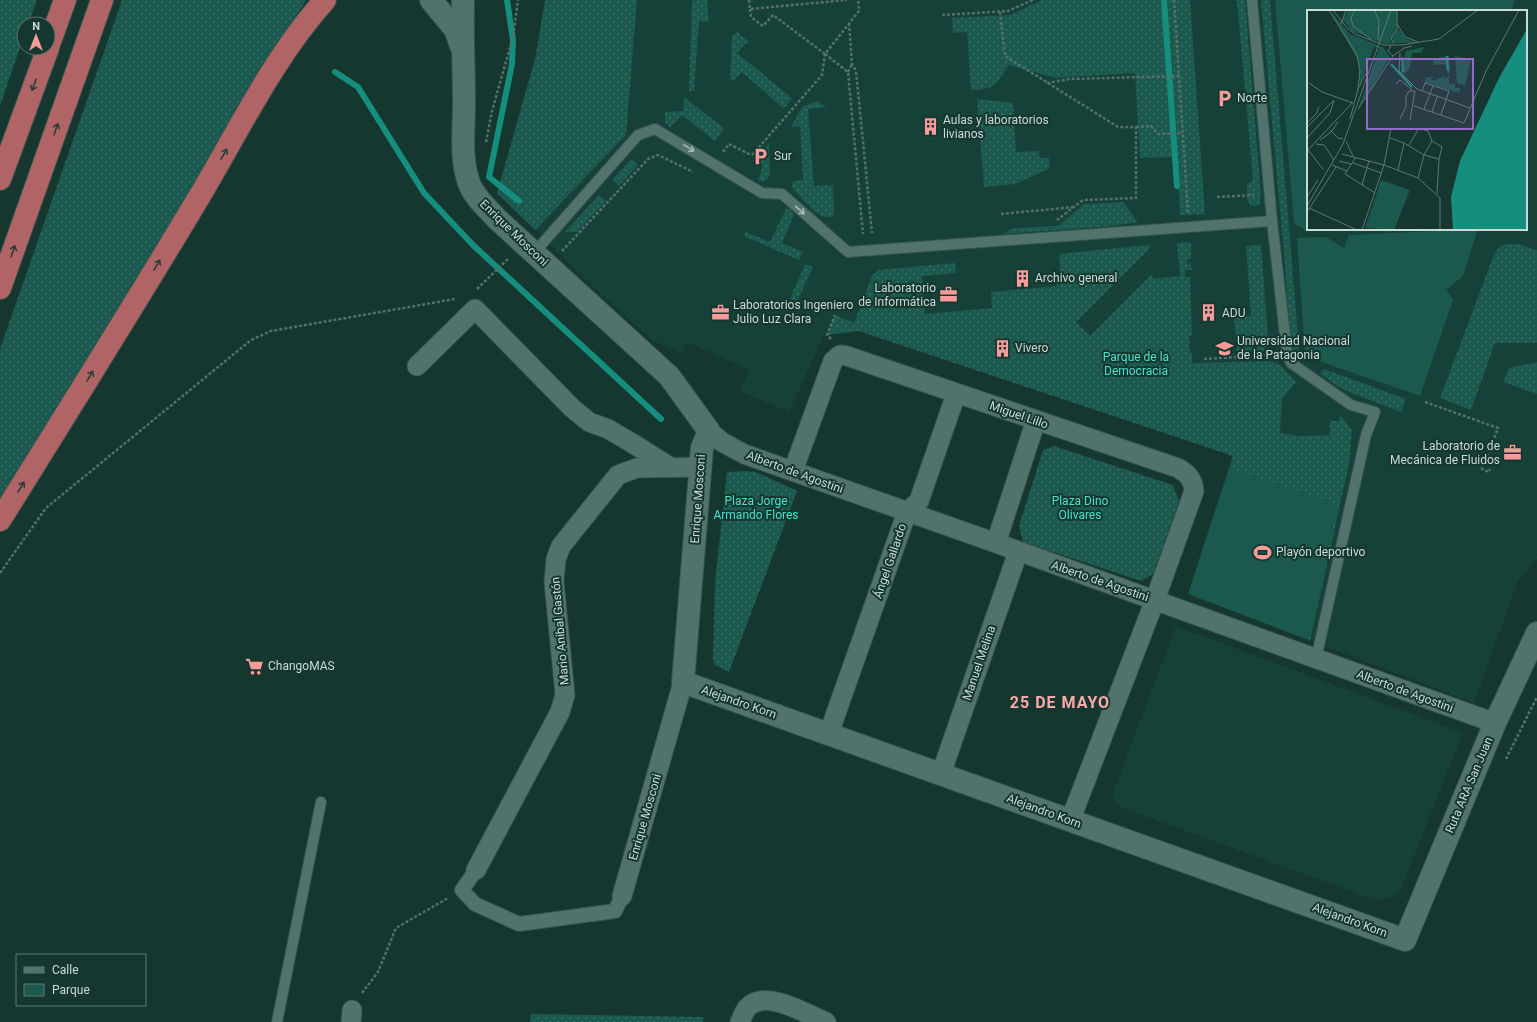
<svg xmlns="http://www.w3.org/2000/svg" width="1537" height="1022" font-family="Roboto,sans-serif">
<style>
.built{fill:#154139;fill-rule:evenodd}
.green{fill:url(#green-dots)}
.pitch{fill:#1b584e}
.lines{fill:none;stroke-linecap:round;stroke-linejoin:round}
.stream{stroke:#158e7e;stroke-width:6}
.service-casing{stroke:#38524d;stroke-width:12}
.pedestrian-casing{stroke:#38524d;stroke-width:16}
.minor-casing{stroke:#38524d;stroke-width:21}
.tertiary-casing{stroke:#38524d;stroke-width:24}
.trunk-casing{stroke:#38524d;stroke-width:24}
.path{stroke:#55706b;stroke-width:2.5;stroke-dasharray:3 2;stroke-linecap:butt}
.service{stroke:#52736c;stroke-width:10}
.pedestrian{stroke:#52736c;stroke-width:14}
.minor{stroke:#52736c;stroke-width:19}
.tertiary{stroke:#52736c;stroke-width:22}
.trunk{stroke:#b06465;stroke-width:22}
.oneway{stroke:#2d3d38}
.oneway2{stroke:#a5bcb7}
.labels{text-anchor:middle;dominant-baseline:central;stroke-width:4;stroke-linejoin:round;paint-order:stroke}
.poi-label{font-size:12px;fill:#c9dbd7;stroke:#163630;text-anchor:start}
.street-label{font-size:12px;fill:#c9dbd7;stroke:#163630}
.park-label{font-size:12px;fill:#4ae3cc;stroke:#163630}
.district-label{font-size:16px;font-weight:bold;letter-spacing:1px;fill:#fda9a8;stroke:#163630}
.inset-river{fill:none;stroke:#158e7e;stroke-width:2}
.inset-road{fill:none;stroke:#5e7873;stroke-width:1}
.view{fill:#9669c7;fill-opacity:0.15;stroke:#9669c7;stroke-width:2}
.inset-edge{fill:none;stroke:#c9dbd7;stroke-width:2}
</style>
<defs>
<pattern id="green-dots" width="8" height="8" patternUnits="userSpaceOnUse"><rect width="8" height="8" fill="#1b584e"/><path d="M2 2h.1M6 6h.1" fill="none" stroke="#3b6f67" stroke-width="1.8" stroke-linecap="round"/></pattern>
</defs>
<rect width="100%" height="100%" fill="#163630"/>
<g class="built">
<path d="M545 0H1537V559L1518 581 1474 703 1188 594 1233 456 859 331 824 335 789 412 740 391 749 370 687 342 682 354 652 340 603 296 497 193 535 59ZM1308 11H1526V229H1308Z"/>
<polygon points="1176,626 1463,733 1399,894 1377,901 1118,806 1112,795"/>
</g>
<g class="green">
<polygon points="0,0 37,0 28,24 24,24 24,36 0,106"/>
<polygon points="122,0 306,0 265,65 137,283 0,505 0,349"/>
<polygon points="545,0 637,0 626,135 535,230 497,193 535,59"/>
<polygon points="692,0 707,0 709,22 699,21 694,91 689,91"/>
<path d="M1042 0H1190L1205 214 1180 215 1177 157 1140 158 1135 73 1056 78 1009 65C994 85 998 89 971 90L967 32 953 33 952 18 1010 15Z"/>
<polygon points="1235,0 1245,0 1261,194 1260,204 1256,206 1250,205 1247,200 1247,185 1253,180 1237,2"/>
<polygon points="1261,0 1270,0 1300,359 1293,349 1289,333 1285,266"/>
<polygon points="737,32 748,41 737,53 792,98 784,109 742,72 733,81 730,80 732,36"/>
<polygon points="684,97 724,128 715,141 682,115 670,127 665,122 665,112 683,111"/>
<polygon points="977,99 1013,103 1016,152 1039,151 1040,158 1049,158 1050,168 1016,184 984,187"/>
<path d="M818 101 826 107 808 109 814 186 833 185 834 213 833 216C820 223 802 198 793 189L792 185 793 181 803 180 800 126 791 127 802 107Z"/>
<polygon points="769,143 770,176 763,182 758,180 763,166 753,161"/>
<polygon points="631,159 638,165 619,186 612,180"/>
<polygon points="599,195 606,201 577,232 565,232"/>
<polygon points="1123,202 1138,222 1111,226 1002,234 1014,228 1058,226 1084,204"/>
<polygon points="786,209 790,209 794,215 782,243 803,252 799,260 744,236 746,232 770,242"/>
<polygon points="1191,242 1191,259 1187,260 1188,264 1191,263 1192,270 1185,270 1185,277 1190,277 1192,335 1189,336 1190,353 1192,353 1192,363 1270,361 1280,365 1296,382 1282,399 1280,433 1300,436 1330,435 1330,421 1338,421 1341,416 1352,430 1349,464 1310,641 1306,639 1311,633 1337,504 1229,468 1233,456 859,331 827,335 835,315 854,323 872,276 878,270 955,263 956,273 922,276 925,314 992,308 991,292 1056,286 1056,284 1061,283 1059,254 1149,245 1150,248 1076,322 1090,336 1152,274 1153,279 1180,276 1177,243"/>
<polygon points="1506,244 1518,244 1537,250 1537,343 1495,343 1471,410 1440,398 1493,257 1498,248"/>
<polygon points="1261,245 1269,350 1237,352 1234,318 1251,316 1246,246"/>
<polygon points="805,264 813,267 797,302 790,299"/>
<polygon points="1537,362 1537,394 1503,382 1509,368"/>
<polygon points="1324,369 1406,399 1401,412 1344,390 1320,374"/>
<polygon points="1054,446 1173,485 1179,501 1153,574 1141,581 1023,542 1019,526 1043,450"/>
<polygon points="745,471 756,472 797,491 729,672 715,665 713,659 715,582 727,472"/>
<polygon points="531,1014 704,1017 702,1022 530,1022"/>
</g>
<g class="pitch">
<polygon points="1275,0 1515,0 1511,11 1308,11 1308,229 1351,229 1306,231 1294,223"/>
<polygon points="1478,229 1463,276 1446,290 1453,300 1420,396 1310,358 1305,354 1297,238 1326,237 1344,248 1349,235"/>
<polygon points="1229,468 1337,504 1311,633 1306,639 1188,594"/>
</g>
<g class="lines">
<g class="stream">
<polyline points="507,0 513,40 512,64 489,177 519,201"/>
<polyline points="1164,0 1177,186"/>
<polyline points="335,72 358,87 424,193 473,245 661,419"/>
</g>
<defs>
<g id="service">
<polyline points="1252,0 1272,221 1287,353 1291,363 1351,405 1375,412 1366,435 1316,659"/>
<polyline points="533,254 638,135 655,129 762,193 782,194 848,252 1272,221"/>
<polyline points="277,1022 321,802"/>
</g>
<polyline id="pedestrian" points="476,870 462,890 475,904 519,924 615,911 622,896"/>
<g id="minor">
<polyline points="417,366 475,309 572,408 589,422 608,429 632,443 670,467"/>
<polyline points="709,431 722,442 744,454 996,543 1495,723"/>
<path d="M793 471 833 361 840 355H844L1178 468C1188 474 1193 479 1194 491L1155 600 1070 821"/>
<polyline points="996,543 1036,420"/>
<polyline points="829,733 907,512 919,501 956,394"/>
<polyline points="941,774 1018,552"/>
<polyline points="476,870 560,712 565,695 554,582 556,559 561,546 618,475 637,468 701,467"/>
<polyline points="622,896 683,682"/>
<polyline points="351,1022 352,1010"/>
<path d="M740 1022C742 1018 744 1012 747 1008 765 988 806 1014 826 1022"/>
</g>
<g id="tertiary">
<polyline points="431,0 455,29 461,46"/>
<path d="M463 0C462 35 464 69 464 104 464 129 460 158 469 183 474 197 487 208 497 219L669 376 709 431 702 448 683 682 1405 940 1495 723 1537 633"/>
</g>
<g id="trunk">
<polyline points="48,47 65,0"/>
<polyline points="0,179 48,48"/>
<polyline points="0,288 102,0"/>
<path d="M0 520C66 414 132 309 196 202 237 134 272 59 325 0"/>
</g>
</defs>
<use href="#service" class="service-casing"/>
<use href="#pedestrian" class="pedestrian-casing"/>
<use href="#minor" class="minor-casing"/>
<use href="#tertiary" class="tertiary-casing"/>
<use href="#trunk" class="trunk-casing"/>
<g class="path">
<polyline points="749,0 750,9 847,0"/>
<polyline points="1174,0 1188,213"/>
<polyline points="750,9 751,17 763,26 773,15 825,54 859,11 858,0"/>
<polyline points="1000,12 1005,56 1118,127 1136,127 1136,198 1083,200 1057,220"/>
<polyline points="942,15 1008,11 1033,0"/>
<polyline points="849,23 852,64 856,71 872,233"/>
<polyline points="825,54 848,72 863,234"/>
<polyline points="848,72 852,64"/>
<polyline points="1047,83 1070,79 1179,76"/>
<polyline points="1136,127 1151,126 1158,134 1183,133"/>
<polyline points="486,142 492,111 513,37 518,0"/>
<polyline points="723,152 729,144 749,154 753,154 822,75 825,54"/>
<polyline points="1217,197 1254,195"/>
<polyline points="1001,214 1074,207"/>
<polyline points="562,251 648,159 658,155 693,172"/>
<polyline points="477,289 508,259"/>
<polyline points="831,339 827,335 835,315"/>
<polyline points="1204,359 1271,355"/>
<polyline points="1425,402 1498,428 1482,469 1489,472 1490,469"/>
<polyline points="0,573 46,508 251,340 271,331 455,299"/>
<polyline points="1506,759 1537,697"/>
<polyline points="362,993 378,972 396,928 448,898"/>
</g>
<use href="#service" class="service"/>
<use href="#pedestrian" class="pedestrian"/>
<use href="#minor" class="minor"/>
<use href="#tertiary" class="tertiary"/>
<use href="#trunk" class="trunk"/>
</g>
<defs><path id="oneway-shaft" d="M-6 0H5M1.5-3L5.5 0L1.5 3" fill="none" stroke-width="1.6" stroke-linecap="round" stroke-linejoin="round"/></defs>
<g class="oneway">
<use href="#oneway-shaft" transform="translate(34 85) rotate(110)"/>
<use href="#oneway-shaft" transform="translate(56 129) rotate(-71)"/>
<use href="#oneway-shaft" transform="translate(224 154) rotate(-59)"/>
<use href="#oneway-shaft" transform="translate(13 251) rotate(-71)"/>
<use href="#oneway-shaft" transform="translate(157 265) rotate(-59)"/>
<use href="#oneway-shaft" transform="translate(90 376) rotate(-59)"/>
<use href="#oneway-shaft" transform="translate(21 487) rotate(-58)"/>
</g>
<g class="oneway2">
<use href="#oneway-shaft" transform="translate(689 148) rotate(31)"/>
<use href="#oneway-shaft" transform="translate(800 210) rotate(41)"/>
</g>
<defs>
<symbol id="parking-bare" viewBox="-9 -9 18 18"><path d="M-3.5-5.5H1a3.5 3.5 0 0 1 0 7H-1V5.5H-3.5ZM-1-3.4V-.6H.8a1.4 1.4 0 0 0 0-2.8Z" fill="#f59b9a" stroke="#163630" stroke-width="2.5" paint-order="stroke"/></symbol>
<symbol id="building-bare" viewBox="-9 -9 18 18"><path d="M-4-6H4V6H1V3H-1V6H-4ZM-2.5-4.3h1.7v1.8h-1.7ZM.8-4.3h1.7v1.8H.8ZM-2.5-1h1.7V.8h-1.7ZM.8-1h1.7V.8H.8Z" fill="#f59b9a" stroke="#163630" stroke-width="2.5" paint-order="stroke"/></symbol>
<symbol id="office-bare" viewBox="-9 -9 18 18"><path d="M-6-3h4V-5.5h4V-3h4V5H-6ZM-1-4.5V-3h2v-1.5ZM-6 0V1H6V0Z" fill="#f59b9a" stroke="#163630" stroke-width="2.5" paint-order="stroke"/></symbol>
<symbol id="university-bare" viewBox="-9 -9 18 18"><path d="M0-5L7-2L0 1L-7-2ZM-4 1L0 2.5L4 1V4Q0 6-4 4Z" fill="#f59b9a" stroke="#163630" stroke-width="2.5" paint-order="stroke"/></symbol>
<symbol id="stadium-bare" viewBox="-9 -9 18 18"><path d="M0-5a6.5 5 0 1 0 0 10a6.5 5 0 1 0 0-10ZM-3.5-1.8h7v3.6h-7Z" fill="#f59b9a" stroke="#163630" stroke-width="2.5" paint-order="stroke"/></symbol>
<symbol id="supermarket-bare" viewBox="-9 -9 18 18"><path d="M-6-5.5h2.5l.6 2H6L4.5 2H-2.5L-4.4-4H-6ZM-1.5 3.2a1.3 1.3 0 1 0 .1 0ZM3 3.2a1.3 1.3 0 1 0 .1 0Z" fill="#f59b9a" stroke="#163630" stroke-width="2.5" paint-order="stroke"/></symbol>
</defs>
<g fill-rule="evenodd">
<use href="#parking-bare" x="1212" y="86" width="25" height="25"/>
<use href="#building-bare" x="918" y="114" width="25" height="25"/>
<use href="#parking-bare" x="748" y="144" width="25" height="25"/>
<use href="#building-bare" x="1010" y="266" width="25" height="25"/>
<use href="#office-bare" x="936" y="282" width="25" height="25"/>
<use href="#office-bare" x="708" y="300" width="25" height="25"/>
<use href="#building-bare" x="1196" y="300" width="25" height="25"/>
<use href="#building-bare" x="990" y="336" width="25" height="25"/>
<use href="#university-bare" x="1212" y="336" width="25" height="25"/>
<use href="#office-bare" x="1500" y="440" width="25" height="25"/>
<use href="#stadium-bare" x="1250" y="540" width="25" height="25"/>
<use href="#supermarket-bare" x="242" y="654" width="25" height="25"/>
</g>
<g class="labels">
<g class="poi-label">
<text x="1237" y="98">Norte</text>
<text x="943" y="120">Aulas y laboratorios<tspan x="943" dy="14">livianos</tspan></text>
<text x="774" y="156">Sur</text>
<text x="1035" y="278">Archivo general</text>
<text x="936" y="288" text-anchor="end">Laboratorio<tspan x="936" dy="14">de Informática</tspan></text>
<text x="733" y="305">Laboratorios Ingeniero<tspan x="733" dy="14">Julio Luz Clara</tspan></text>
<text x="1222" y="313">ADU</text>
<text x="1237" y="341">Universidad Nacional<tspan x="1237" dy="14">de la Patagonia</tspan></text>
<text x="1015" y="348">Vivero</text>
<text x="1500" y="446" text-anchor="end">Laboratorio de<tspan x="1500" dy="14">Mecánica de Fluidos</tspan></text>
<text x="1276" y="552">Playón deportivo</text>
<text x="268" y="666">ChangoMAS</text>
</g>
<g class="street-label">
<text transform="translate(514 233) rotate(44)">Enrique Mosconi</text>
<text transform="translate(1019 415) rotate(19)">Miguel Lillo</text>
<text transform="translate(795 472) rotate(20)">Alberto de Agostini</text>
<text transform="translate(698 499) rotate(-86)">Enrique Mosconi</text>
<text transform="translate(890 561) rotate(-71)">Ángel Gallardo</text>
<text transform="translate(1100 581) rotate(19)">Alberto de Agostini</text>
<text transform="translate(560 631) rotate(-95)">Mario Anibal Gastón</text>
<text transform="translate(979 663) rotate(-71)">Manuel Melina</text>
<text transform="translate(1405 691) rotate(20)">Alberto de Agostini</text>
<text transform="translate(739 702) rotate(19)">Alejandro Korn</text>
<text transform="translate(1469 785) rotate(-67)">Ruta ARA San Juan</text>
<text transform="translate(1044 811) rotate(20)">Alejandro Korn</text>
<text transform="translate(645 817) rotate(-74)">Enrique Mosconi</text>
<text transform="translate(1350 920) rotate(20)">Alejandro Korn</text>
</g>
<g class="park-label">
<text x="1136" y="357">Parque de la<tspan x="1136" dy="14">Democracia</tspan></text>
<text x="756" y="501">Plaza Jorge<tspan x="756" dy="14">Armando Flores</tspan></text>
<text x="1080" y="501">Plaza Dino<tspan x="1080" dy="14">Olivares</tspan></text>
</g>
<g class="district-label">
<text x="1060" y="702">25 DE MAYO</text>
</g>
</g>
<g transform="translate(1307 10)">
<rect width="220" height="220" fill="#163630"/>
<path d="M41 0H90L89 16 83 29 85 33 78 34 45 21 36 10ZM23 1 43 24 76 37 83 47 51 99 72 38 67 37 53 75 52 52ZM90 18 99 29 110 33H87L85 27ZM117 37 114 43H105L103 58 97 64 94 62 99 41ZM142 45 143 63H141L138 54 127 55 126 50ZM142 65V74H148V78H153L150 93 152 83 117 72 120 67H126L124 70H128L139 66 135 72Z" fill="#1b584e"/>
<path d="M148 46 164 49 158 76 150 73ZM74 170 103 180 87 220 58 218Z" fill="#1b584e"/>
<path d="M220 19V220H146L144 187 153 151 192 68Z" fill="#158e7e"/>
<path class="inset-river" d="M140 46 141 61M95 47 96 62M84 54 105 77"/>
<path class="inset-road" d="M22 0 50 45 53 61 51 79M26 0 40 18 50 25 77 35H95L132 29 171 0M48 0 44 8 46 16 65 30M67 0 72 10 71 30M34 14 39 0M90 14 98 27 111 32M87 34 84 28 90 18V0M84 35 81 41 86 46 97 38 105 36M93 43 92 61 110 79 163 98M2 73 15 82 46 93M89 74 93 70 105 80M115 81 118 73 142 81 134 105M107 96 157 113 179 61 212 0M51 99 86 46M117 99 126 76M125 102 130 87M43 109 51 79 59 63M93 109 99 97V86L102 81H108M103 110 108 81M0 113 9 104 12 97M0 117 26 91M23 120 31 128 36 129M0 128 23 103 27 90M83 128 97 133 117 145 132 149M13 130 24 122 31 112M39 131 46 146M9 134 17 135 27 150M102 135 112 118 121 121 125 131 135 137 132 149 130 184M1 140 16 159M0 141 46 92M35 144 77 155 111 168 133 188V220M49 147 38 164 68 183M32 151 44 154M46 153 74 163M25 155 40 161M91 160 97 133M111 168 117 145 125 131M55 175 62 151M0 187 11 170M0 196 36 134 84 0M2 198 50 220M0 202 29 157M55 220 77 155 84 118"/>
<path class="view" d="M60 49H166V119H60Z"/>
<rect width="220" height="220" class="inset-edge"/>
</g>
<rect x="16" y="954" width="130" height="52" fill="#163630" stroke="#5e7873"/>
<rect x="24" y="967" width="20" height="6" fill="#52736c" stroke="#5e7873"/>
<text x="52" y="974" font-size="12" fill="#c9dbd7">Calle</text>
<rect x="24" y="984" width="20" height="12" fill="#1b584e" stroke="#5e7873"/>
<text x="52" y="994" font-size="12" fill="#c9dbd7">Parque</text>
<g transform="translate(36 36)"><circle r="19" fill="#163630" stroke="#5e7873"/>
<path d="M0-3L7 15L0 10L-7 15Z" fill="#f59b9a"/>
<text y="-6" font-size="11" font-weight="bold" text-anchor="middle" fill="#c9dbd7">N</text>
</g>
</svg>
